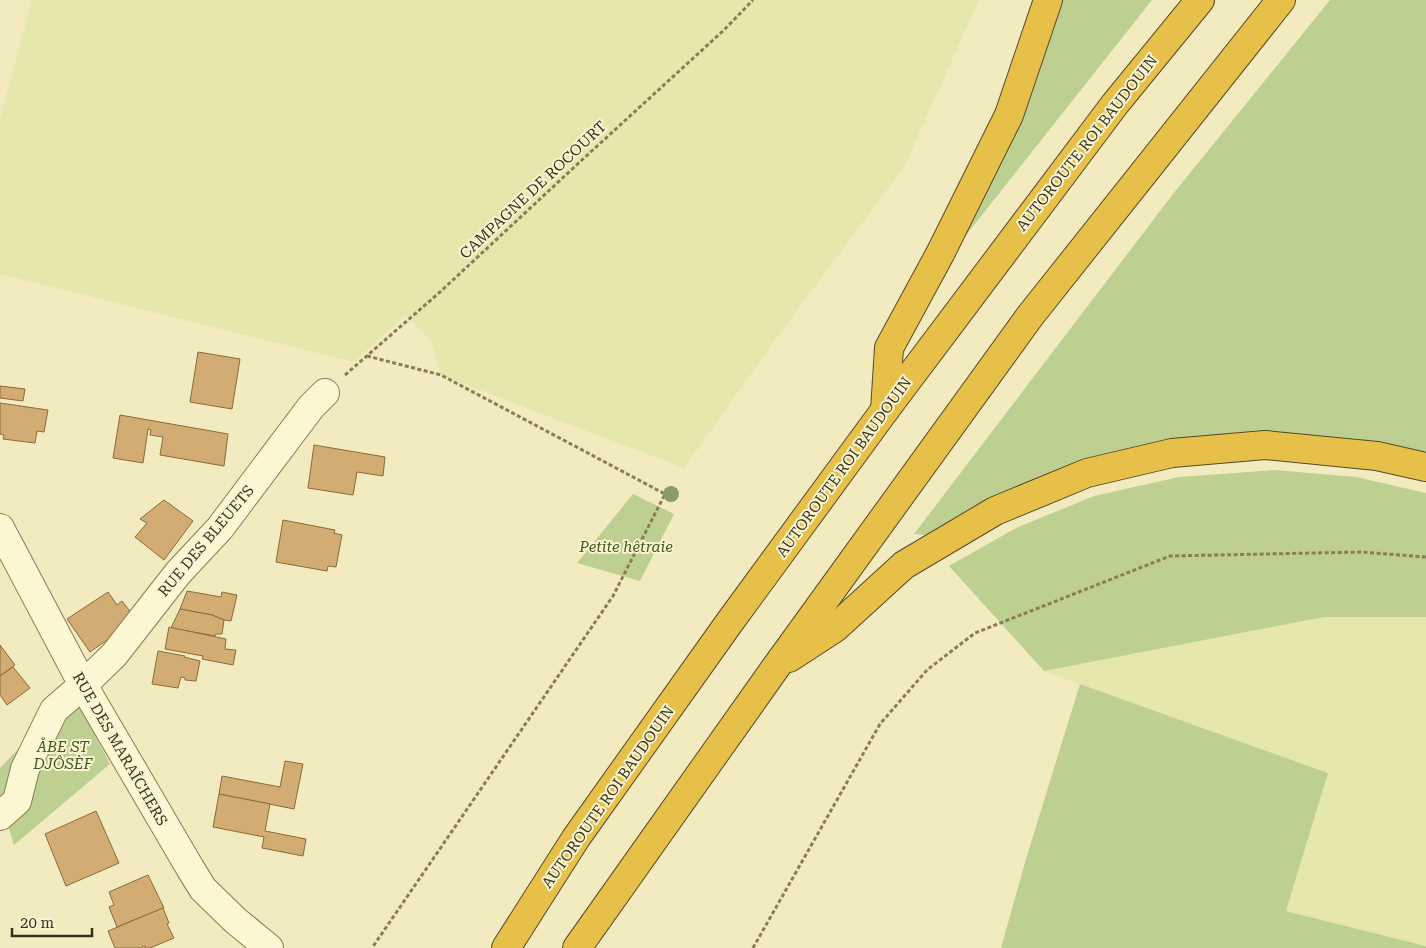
<svg xmlns="http://www.w3.org/2000/svg" width="1426" height="948" font-family="'Roboto Serif',serif">
<style>
.farmland{fill:#e5e7ac}
.green{fill:#bdd092}
.building{fill:#d2ac72;stroke:#8c6a3a}
.lines{fill:none;stroke-linecap:round;stroke-linejoin:round}
.minor-casing{stroke:#8b7c56;stroke-width:30}
.highway-casing{stroke:#58482b;stroke-width:30}
.path{stroke:#8b7c56;stroke-width:3;stroke-dasharray:4 2.5;stroke-linecap:butt}
.minor{stroke:#fbf7d3;stroke-width:28}
.highway{stroke:#e7c049;stroke-width:28}
.tree{fill:#8f9a68}
.labels{text-anchor:middle;dominant-baseline:central;stroke-width:4;stroke-linejoin:round;paint-order:stroke}
.street-label{font-size:15px;fill:#39301c;stroke:#f8f4cf}
.park-label{font-size:15px;font-style:italic;fill:#3f5721;stroke:#f8f4cf}
</style>
<rect width="100%" height="100%" fill="#f1ebbf"/>
<g class="farmland">
<polygon points="32,0 979,0 904,167 781,332 684,468 441,375 431,341 406,315 354,362 0,274 0,119"/>
<polygon points="1324,617 1426,617 1426,946 1286,911 1328,773 1044,671"/>
</g>
<g class="green">
<polygon points="1060,0 1152,0 959,244 1040,70"/>
<polygon points="1330,0 1426,0 1426,456 1265,435 1006,492 925,535 914,534 1173,194"/>
<polygon points="1275,470 1356,477 1426,493 1426,617 1324,617 1044,671 949,566 1016,528 1094,496 1179,477"/>
<polygon points="633,494 674,514 640,581 577,563"/>
<polygon points="1080,684 1328,773 1286,911 1426,946 1426,948 1001,948 1026,859"/>
<polygon points="73,692 110,764 14,845 0,800 0,768"/>
</g>
<g class="building">
<polygon points="198,352 240,359 232,409 190,402"/>
<polygon points="0,386 25,389 23,401 0,398"/>
<polygon points="0,403 48,410 44,432 37,431 35,443 3,439 4,435 0,434"/>
<polygon points="120,415 228,434 224,466 160,455 163,437 150,435 151,430 148,429 143,463 113,458"/>
<polygon points="314,445 385,457 383,476 357,472 353,495 308,488"/>
<polygon points="164,500 193,521 164,560 135,537 147,523 140,519"/>
<polygon points="283,520 335,530 334,533 342,535 336,567 328,566 327,571 276,562"/>
<polygon points="187,591 221,597 222,592 237,595 231,621 224,620 212,615 180,609"/>
<polygon points="108,592 117,605 122,601 132,614 121,630 90,652 67,619"/>
<polygon points="180,609 212,615 224,620 222,634 216,634 215,636 171,628"/>
<polygon points="169,627 226,639 225,649 236,650 233,665 202,659 203,656 165,649"/>
<polygon points="0,645 15,665 0,676"/>
<polygon points="158,651 185,656 184,657 200,661 196,681 185,680 185,678 181,677 178,688 152,684"/>
<polygon points="13,667 30,688 7,705 0,695 0,676"/>
<polygon points="285,761 303,764 294,809 219,794 222,776 280,787"/>
<polygon points="219,794 270,804 265,831 306,839 303,856 262,848 264,837 213,827"/>
<polygon points="96,811 119,863 66,886 45,834"/>
<polygon points="148,875 164,908 117,927 109,907 114,905 109,892"/>
<polygon points="163,908 169,923 167,924 174,938 150,948 145,948 145,946 141,948 115,948 108,931"/>
</g>
<g class="lines">
<defs>
<g id="minor">
<polyline points="0,528 83,685 190,868 203,889 236,921 269,948"/>
<polyline points="0,816 17,801 25,769 54,710 83,685 114,655 178,573 220,528 311,407 325,393"/>
</g>
<g id="highway">
<polyline points="885,410 889,348 941,252 1009,115 1048,0"/>
<polyline points="789,658 835,628 904,565 995,511 1087,473 1172,453 1265,445 1377,456 1426,467"/>
<polyline points="506,948 576,838 729,623 885,410 1115,104 1200,0"/>
<polyline points="577,948 776,667 1030,316 1281,0"/>
</g>
</defs>
<use href="#minor" class="minor-casing"/>
<use href="#highway" class="highway-casing"/>
<g class="path">
<polyline points="367,356 441,375 665,494 613,596 372,948"/>
<polyline points="345,375 440,292 583,159 724,30 753,0"/>
<polyline points="753,948 880,724 927,670 975,633 1170,556 1362,552 1426,557"/>
</g>
<use href="#minor" class="minor"/>
<use href="#highway" class="highway"/>
</g>
<circle class="tree" cx="671" cy="494" r="8"/>
<g class="labels">
<g class="street-label">
<text transform="translate(1087 143) rotate(-52)">AUTOROUTE ROI BAUDOUIN</text>
<text transform="translate(533 190) rotate(-43)">CAMPAGNE DE ROCOURT</text>
<text transform="translate(844 467) rotate(-54)">AUTOROUTE ROI BAUDOUIN</text>
<text transform="translate(206 541) rotate(-50)">RUE DES BLEUETS</text>
<text transform="translate(120 749) rotate(60)">RUE DES MARAÎCHERS</text>
<text transform="translate(608 797) rotate(-55)">AUTOROUTE ROI BAUDOUIN</text>
</g>
<g class="park-label">
<text x="626" y="547">Petite hêtraie</text>
<text x="63" y="747">ÅBE ST<tspan x="63" dy="17">DJÔSÈF</tspan></text>
</g>
</g>
<path d="M12 928v8h80v-8" fill="none" stroke="#39301c" stroke-width="2.5"/>
<text x="20" y="928" font-size="15" fill="#39301c" stroke="#f8f4cf" stroke-width="4" paint-order="stroke">20 m</text>
</svg>
